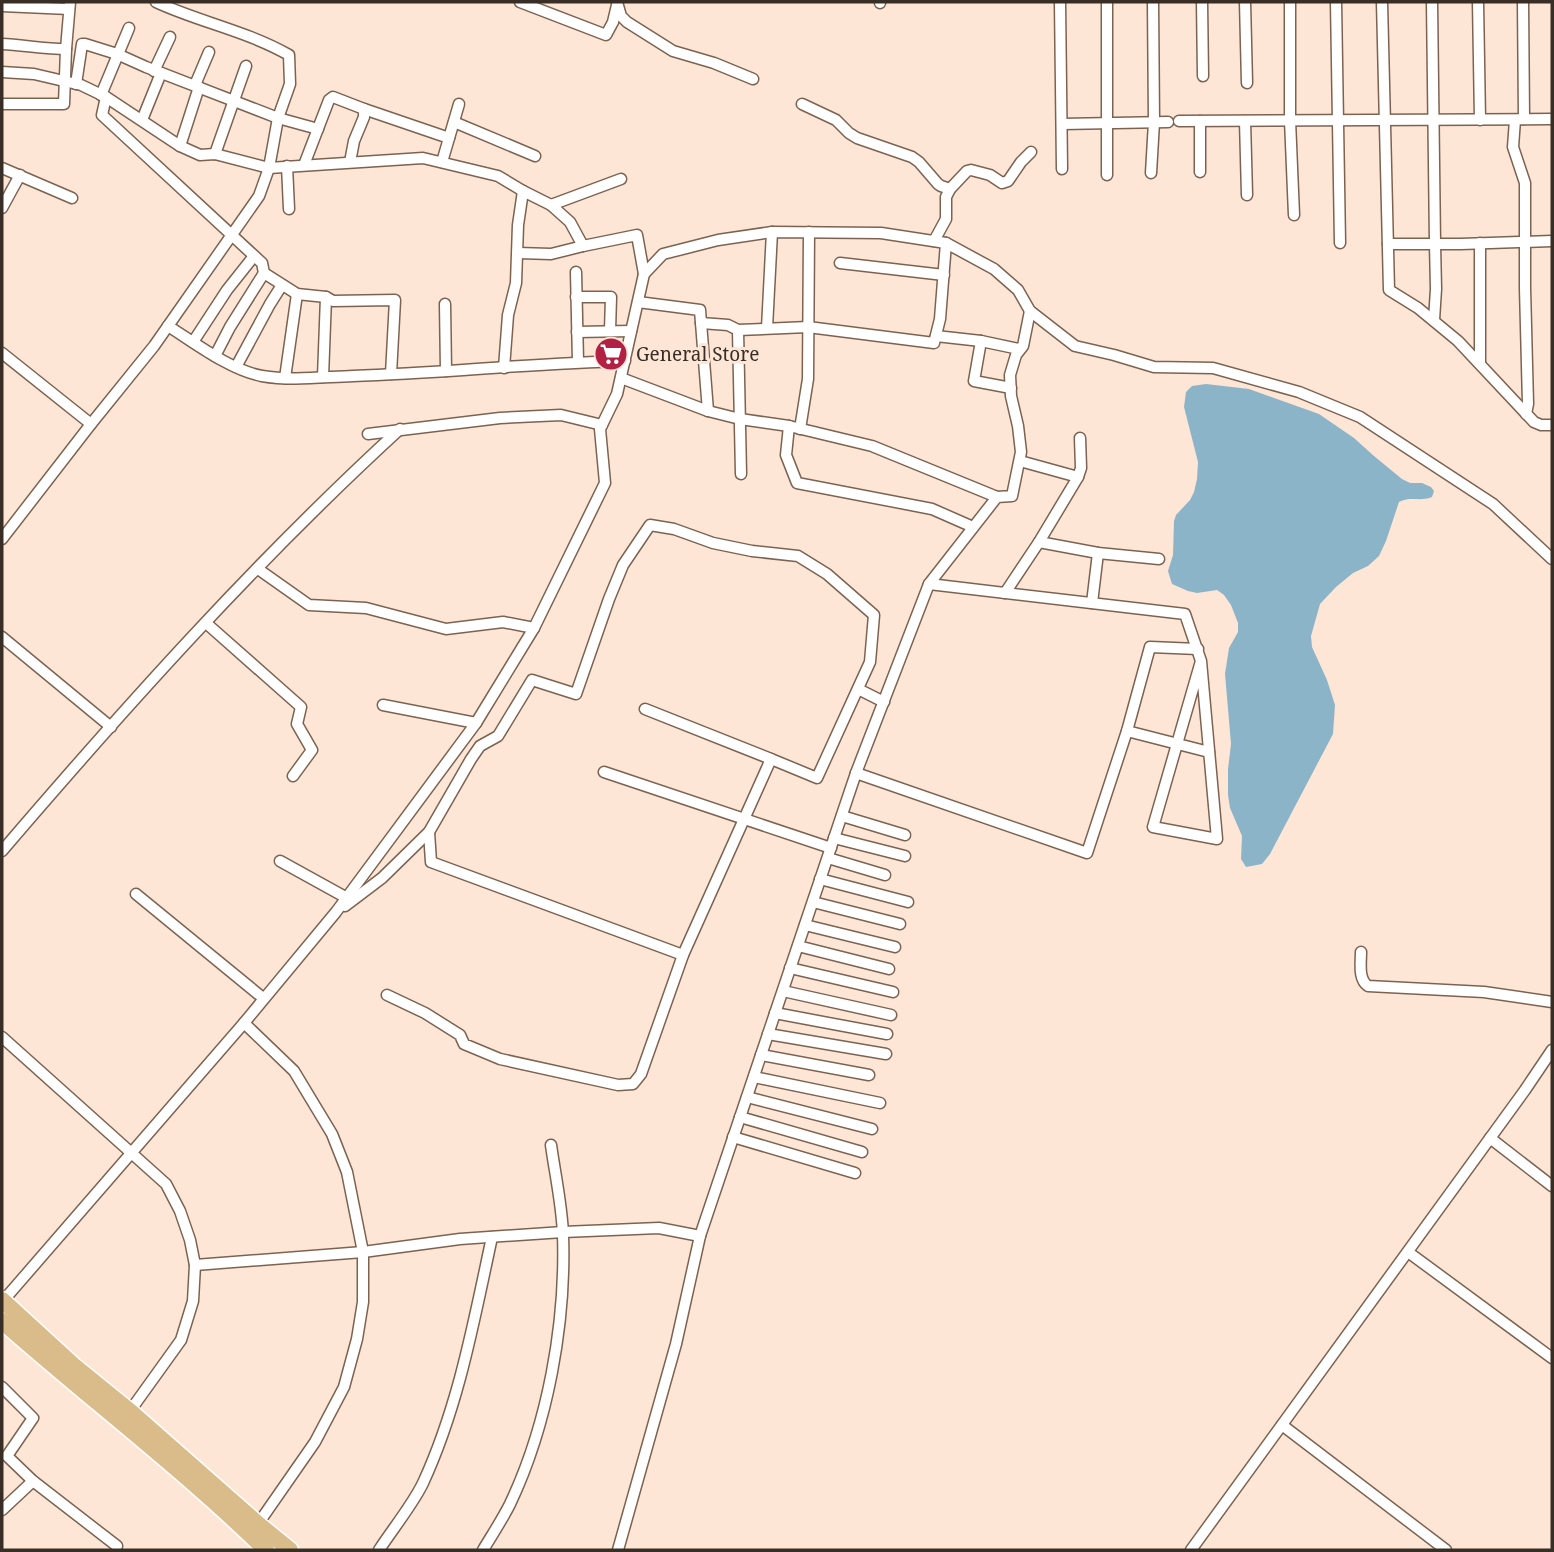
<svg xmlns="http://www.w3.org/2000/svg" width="1554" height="1552" font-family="'Noto Serif',serif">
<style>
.water{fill:#8cb4c8}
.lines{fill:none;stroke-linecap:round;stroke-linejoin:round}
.minor-casing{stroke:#7c6251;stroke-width:13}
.trunk-casing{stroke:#fff;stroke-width:19}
.minor{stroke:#fff;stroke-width:10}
.trunk{stroke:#dabc8a;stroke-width:16}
.labels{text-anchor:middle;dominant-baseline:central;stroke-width:6;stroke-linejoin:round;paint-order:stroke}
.poi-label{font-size:19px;fill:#392e26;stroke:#fee6d6;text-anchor:start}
</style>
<rect width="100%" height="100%" fill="#fee6d6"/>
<path class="water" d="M1206 384 1249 389 1319 414 1354 438 1374 456 1402 479 1410 483H1422L1431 487 1434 491 1432 497C1420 502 1411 496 1399 502L1386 541 1379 556 1368 566 1353 573 1336 587 1320 604 1311 636 1312 647 1327 680 1335 705 1333 734 1270 854 1262 864 1246 867 1241 859 1242 836 1230 808 1228 795V769L1231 744 1225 674 1229 648 1238 632V623L1231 605 1224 595 1217 590 1197 593 1188 591 1172 584 1168 571 1173 555 1174 521 1176 515 1190 500 1194 492 1197 479 1198 462 1184 407 1186 392 1192 386Z"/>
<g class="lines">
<defs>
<g id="minor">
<polyline points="520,2 606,35 613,22 617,5"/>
<polyline points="617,2 621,16 627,22 673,51 714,63 753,79"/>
<polyline points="880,2 880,3"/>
<polyline points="1060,2 1062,169"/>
<polyline points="1107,2 1107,175"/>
<polyline points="1202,2 1203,76"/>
<polyline points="1245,2 1247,83"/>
<polyline points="1290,2 1290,120 1294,215"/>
<polyline points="1336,2 1340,243"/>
<polyline points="1382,2 1389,290 1418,308 1458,341 1534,422 1541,425 1552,425"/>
<polyline points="1432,2 1435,244 1436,289 1434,320"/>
<polyline points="1478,2 1480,120"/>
<polyline points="1523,2 1524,119"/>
<polyline points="2,6 69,9"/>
<path d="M2 44C23 45 45 49 66 49"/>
<polyline points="154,71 170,37"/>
<polyline points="2,72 34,74 81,85 106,97 180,146 200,155 215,154 269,168 423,158 498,176 523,191 551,205 570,222 583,246 637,235 644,274"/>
<polyline points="76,84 82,44 85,44 117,54 146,67 278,118 318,129"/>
<polyline points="195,85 209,52"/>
<polyline points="101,95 129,28"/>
<polyline points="106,97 102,115 262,263 264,273 297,294 326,297 333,301 395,300 391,374"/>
<polyline points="2,104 64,104 66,49 70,2"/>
<polyline points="802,104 836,120 849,133 857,138 912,157 919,162 938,184 941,186 950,189"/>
<polyline points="364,109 449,138"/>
<polyline points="142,120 161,73"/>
<polyline points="1515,120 1513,147 1525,183 1525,288 1528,404 1526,414"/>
<polyline points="1179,121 1552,119"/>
<polyline points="1200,121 1200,172"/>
<polyline points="1245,121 1247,195"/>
<polyline points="454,122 535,156"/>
<polyline points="1062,124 1168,122"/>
<polyline points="180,146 199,87"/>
<polyline points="215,154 246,66"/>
<polyline points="442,162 459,104"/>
<polyline points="304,165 329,100 333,97 364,109 364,117 354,141 350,162"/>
<polyline points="287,166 289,209"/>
<polyline points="2,168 72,198"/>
<polyline points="1151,173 1154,122 1153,2"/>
<polyline points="551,205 621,179"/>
<polyline points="2,208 20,175"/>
<polyline points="934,241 946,219 946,197 950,189 967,171 971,170 990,175 1002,183 1008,181 1021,162 1031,152"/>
<polyline points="1388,244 1461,244 1552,241"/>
<polyline points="518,253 551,254 583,246"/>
<polyline points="840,263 944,275"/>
<polyline points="576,272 578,362"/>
<polyline points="576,297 611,297 610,331"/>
<polyline points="638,302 700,310 708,411"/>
<polyline points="445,304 446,371"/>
<polyline points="701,323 728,325 738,330 808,327 934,343 940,319 946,243"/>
<path d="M168 326C195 343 230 370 262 376 291 381 323 377 353 376 444 373 534 363 625 361"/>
<polyline points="767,328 772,232"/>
<polyline points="738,330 741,474"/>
<polyline points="577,332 631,331"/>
<polyline points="936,336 981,341 1019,349"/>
<polyline points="981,341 974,381 1011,388"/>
<polyline points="193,342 227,290 254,256"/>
<polyline points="2,353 91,424"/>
<polyline points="215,356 230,327 264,273"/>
<polyline points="1480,364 1480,243"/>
<polyline points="236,367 270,304 282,285"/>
<polyline points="504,368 508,315 516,283 518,225 523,191"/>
<polyline points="323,377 326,297"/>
<polyline points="285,378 297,294"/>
<polyline points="621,378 708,411 740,419 789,426 872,446 997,497"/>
<polyline points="789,426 786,455 797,483 932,509 973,527"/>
<polyline points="800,429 808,379 809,232"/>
<polyline points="368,434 500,418 561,415 602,425"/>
<polyline points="1078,477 1081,468 1080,438"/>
<path d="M2 539 91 424 154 346 259 196 269 168 278 118 290 84 289 55C247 31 199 22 156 2"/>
<polyline points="1039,542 1098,553 1159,559"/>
<polyline points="258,569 309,605 366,608 446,629 503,622 534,628"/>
<polyline points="929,584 1185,614 1201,661 1217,839 1153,827 1201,661"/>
<polyline points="1005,593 1039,542 1078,477 1020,461"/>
<polyline points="1092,603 1098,553"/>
<polyline points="206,623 301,707 297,724 312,750 293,776"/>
<polyline points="2,637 111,727"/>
<polyline points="858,689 884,702"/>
<polyline points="383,705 476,723"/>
<polyline points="645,709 771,759"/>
<polyline points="1127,731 1209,752"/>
<polyline points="604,772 831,848"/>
<polyline points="856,773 1087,853 1127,731 1150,647 1198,649"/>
<polyline points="842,816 905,835"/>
<polyline points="429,832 431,862 683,955"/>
<polyline points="834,838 905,856"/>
<path d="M2 851C127 705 257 560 400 429"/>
<polyline points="828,858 885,875"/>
<polyline points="280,861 347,898"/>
<polyline points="820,879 908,902"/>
<polyline points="136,894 263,998"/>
<polyline points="813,902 900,924"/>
<polyline points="345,906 382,878 429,832 471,759 480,746 498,736 532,680 576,694 609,599 623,565 650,525 674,529 713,543 752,551 798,556 827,574 874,615 870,662 817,778 771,759 683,955 641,1074 633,1084 618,1085 500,1059 464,1044 460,1035 425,1013 387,995"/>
<polyline points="805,925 895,947"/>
<polyline points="798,946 889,969"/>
<path d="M1361 952C1361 963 1358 979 1368 986L1484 992 1552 1002"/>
<polyline points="790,968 893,992"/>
<polyline points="783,991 891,1015"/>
<polyline points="775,1013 887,1034"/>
<polyline points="244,1023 294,1071 332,1134 347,1172 363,1252 363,1302 357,1339 344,1387 315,1442 258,1524"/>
<polyline points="768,1034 886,1054"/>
<polyline points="2,1037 166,1184 180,1211 190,1240 195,1265 193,1301 181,1340 130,1411"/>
<polyline points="761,1055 869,1075"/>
<polyline points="754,1077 880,1103"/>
<polyline points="747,1097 872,1129"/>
<polyline points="740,1117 862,1152"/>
<polyline points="733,1137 855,1173"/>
<polyline points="1490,1138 1552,1186"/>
<polyline points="1408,1252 1552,1358"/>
<polyline points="195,1265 363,1252 460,1239 563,1232 659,1228 700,1236"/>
<polyline points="3,1301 244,1023 336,912 476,723 534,628 605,483 600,429 617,394 644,274 663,254 718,240 772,232 881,233 946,243 994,269 1018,290 1030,311 1075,346 1114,355 1154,367 1213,368 1299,392 1360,417 1493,504 1552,559"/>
<polyline points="2,1387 33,1418 7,1456 33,1481 117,1546"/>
<polyline points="1282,1425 1446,1550"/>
<polyline points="2,1510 33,1481"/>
<path d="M379 1550C392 1530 413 1504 423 1483 459 1405 474 1320 492 1237"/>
<path d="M483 1550C492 1535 502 1520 510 1504 548 1424 566 1323 563 1235 562 1205 555 1174 551 1145"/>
<polyline points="618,1550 676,1344 700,1236 856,773 929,584 997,497 1012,496 1021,452 1018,426 1011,396 1010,375 1016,355 1023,346 1030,311"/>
<polyline points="1191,1550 1525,1090 1552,1050"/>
</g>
<g id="trunk">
<polyline points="2,1300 73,1365 132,1413 258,1524 290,1550"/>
<path d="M2 1321C89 1398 183 1469 266 1550"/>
</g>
</defs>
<use href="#minor" class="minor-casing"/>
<use href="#trunk" class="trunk-casing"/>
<use href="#minor" class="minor"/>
<use href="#trunk" class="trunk"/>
</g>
<defs>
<symbol id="supermarket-disc" viewBox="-11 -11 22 22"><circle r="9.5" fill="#b22044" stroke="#fee6d6"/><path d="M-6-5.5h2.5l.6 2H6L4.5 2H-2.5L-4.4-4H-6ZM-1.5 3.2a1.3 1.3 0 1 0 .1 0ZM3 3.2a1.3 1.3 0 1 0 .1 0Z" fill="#fff"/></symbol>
</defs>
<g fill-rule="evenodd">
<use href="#supermarket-disc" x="592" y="335" width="38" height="38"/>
</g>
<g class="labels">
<g class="poi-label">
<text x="636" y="354">General Store</text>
</g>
</g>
<rect width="1554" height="1552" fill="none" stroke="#392e26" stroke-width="7"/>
</svg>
